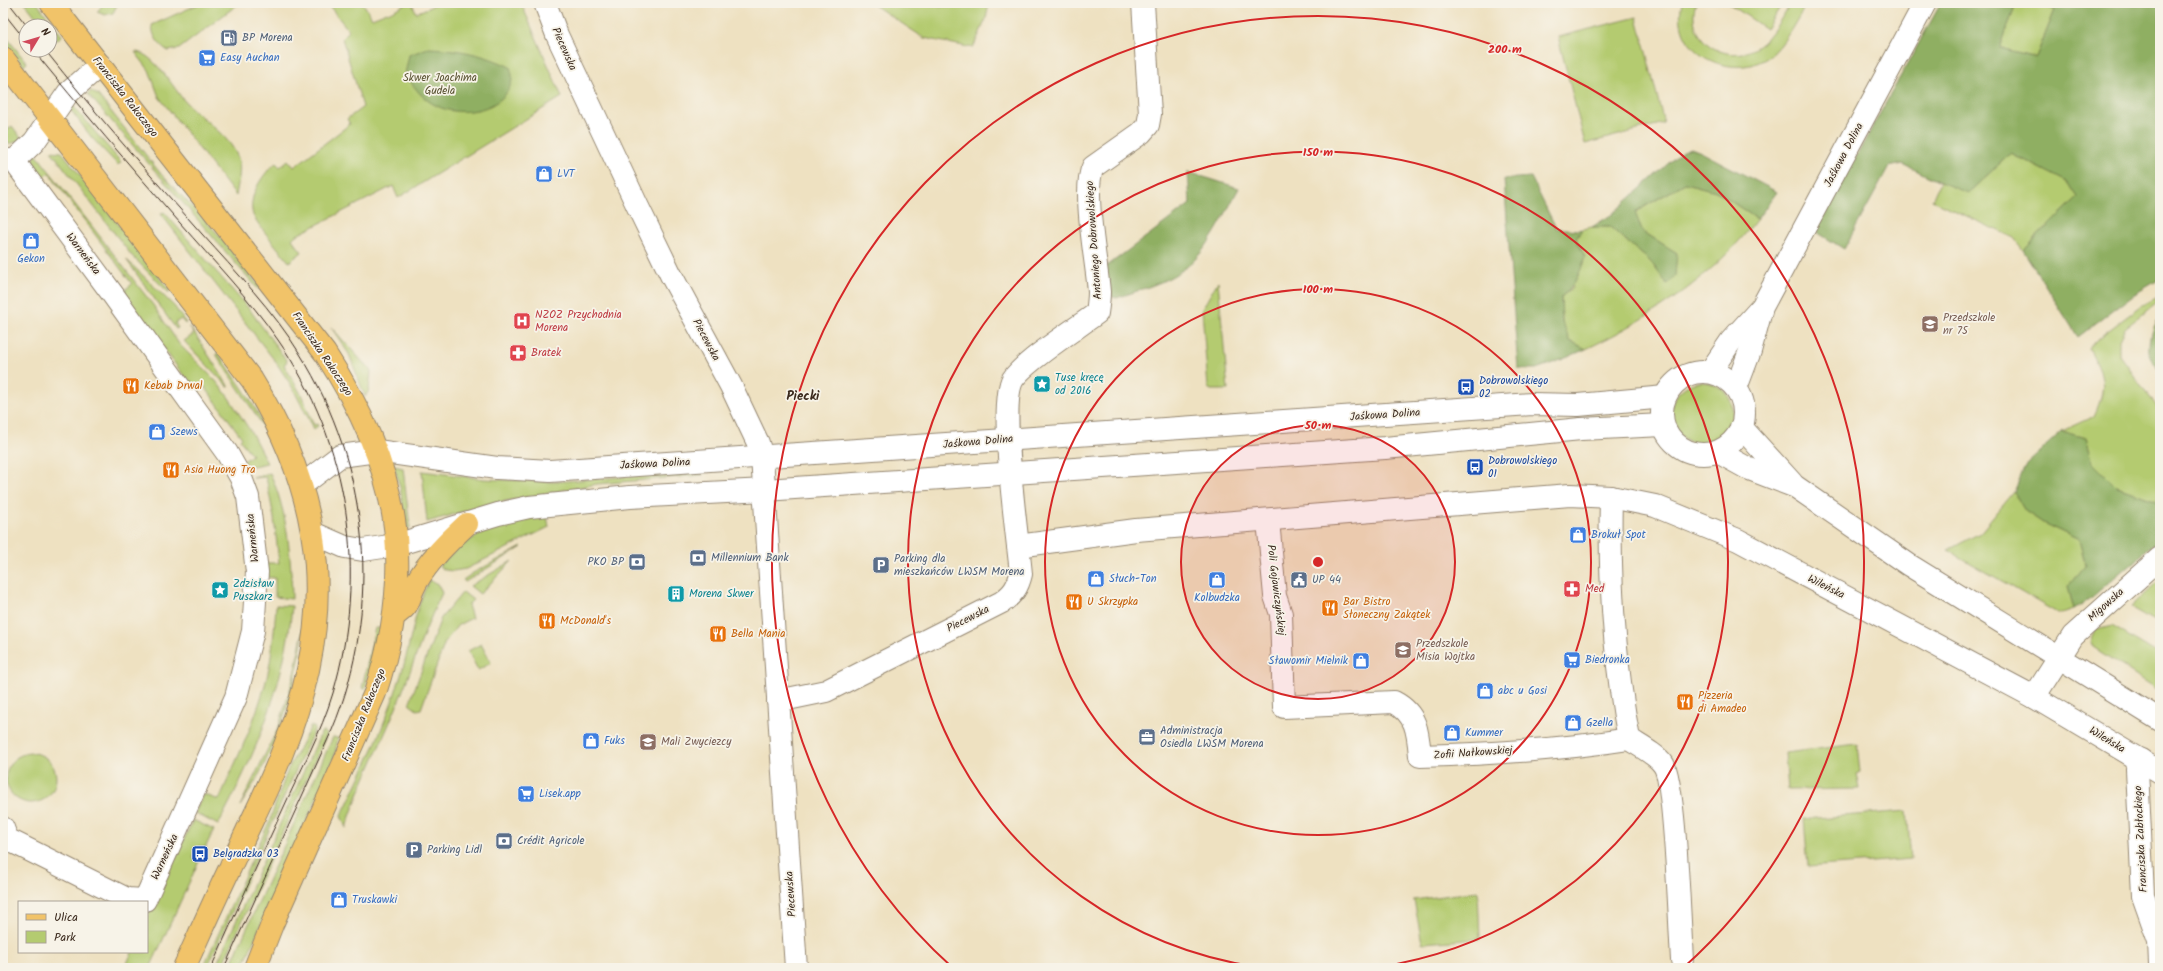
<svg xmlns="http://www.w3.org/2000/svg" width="2163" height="971" font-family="Kalam,sans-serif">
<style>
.green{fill:#b4cb70;stroke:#787a47}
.forest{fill:#8faf62;stroke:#656c40}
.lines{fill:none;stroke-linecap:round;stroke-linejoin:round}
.minor-casing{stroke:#948670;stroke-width:24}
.major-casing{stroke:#948670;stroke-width:24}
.minor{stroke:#fff;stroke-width:22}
.major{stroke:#f1c369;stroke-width:22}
.tram{stroke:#3b2a1e;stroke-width:1}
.ring{fill:none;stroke:#d62828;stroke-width:2}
.labels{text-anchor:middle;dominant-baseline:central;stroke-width:3.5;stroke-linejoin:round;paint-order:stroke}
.service-label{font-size:11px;fill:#4e5e75;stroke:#f7f3e8;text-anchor:start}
.street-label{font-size:11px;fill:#3b2a1e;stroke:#f7f3e8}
.shop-label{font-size:11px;fill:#366cbe;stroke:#f7f3e8;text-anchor:start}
.park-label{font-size:11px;fill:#595232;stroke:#f7f3e8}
.health-label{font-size:11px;fill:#be3a42;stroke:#f7f3e8;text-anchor:start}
.education-label{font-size:11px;fill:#785e54;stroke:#f7f3e8;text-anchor:start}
.culture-label{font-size:11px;fill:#0d838f;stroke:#f7f3e8;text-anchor:start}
.transit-label{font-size:11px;fill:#164399;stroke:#f7f3e8;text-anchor:start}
.food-label{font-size:11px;fill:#c56008;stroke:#f7f3e8;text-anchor:start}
.quarter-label{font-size:13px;font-weight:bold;fill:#3b2a1e;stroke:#f7f3e8}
.centre{fill:#d62828;stroke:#f7f3e8;stroke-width:2}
.ring-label{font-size:12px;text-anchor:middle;font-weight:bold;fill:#d62828;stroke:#f7f3e8;stroke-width:3.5;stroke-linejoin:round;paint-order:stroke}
</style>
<rect width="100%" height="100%" fill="#f7f3e8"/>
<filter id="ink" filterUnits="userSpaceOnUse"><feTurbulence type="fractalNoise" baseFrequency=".025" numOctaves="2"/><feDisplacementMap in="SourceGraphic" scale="8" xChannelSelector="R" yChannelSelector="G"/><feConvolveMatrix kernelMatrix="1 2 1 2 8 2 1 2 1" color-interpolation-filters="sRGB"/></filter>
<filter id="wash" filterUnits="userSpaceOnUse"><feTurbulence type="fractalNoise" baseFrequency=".012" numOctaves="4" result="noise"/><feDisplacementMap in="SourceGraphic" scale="16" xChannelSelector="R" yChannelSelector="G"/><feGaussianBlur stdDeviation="0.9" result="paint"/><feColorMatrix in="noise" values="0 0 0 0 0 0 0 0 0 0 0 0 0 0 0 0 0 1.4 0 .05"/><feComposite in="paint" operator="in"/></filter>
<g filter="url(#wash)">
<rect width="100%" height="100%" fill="#eee1c1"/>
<g class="green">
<polygon points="25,3 37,3 62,36 55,41 50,35 50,26 43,26"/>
<polygon points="104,3 118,3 113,13 105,15 97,12"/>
<path d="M201 3H245L237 5 179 49 168 51C159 45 152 36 152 25Z"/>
<path d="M327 3H363L372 18 387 12 388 13 408 3H412L416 13 439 3H521L562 97 398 198 393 186 295 236 292 239 302 252 289 262C282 253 256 223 253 215 247 197 263 173 276 163L280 167 288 160 294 167 350 124 347 119 363 107 342 38 349 31Z"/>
<polygon points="871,3 931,3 934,6 955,6 957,3 989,3 986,19 973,48 924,38"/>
<path d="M1682 3H1696C1684 39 1726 67 1757 47 1772 37 1781 18 1791 3H1807C1797 19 1783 48 1767 58 1729 82 1670 52 1682 3Z"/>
<polygon points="1728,3 1783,3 1766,29"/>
<polygon points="2016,3 2038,3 2055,10 2036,57 2000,48"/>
<polygon points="1637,17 1664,123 1585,144 1558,37"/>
<polygon points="3,33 27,63 24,66 3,40"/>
<path d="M135 52C151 51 173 86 182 98 198 118 224 130 236 153 243 166 238 182 236 196L159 97 149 70Z"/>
<polygon points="91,91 98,95 161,174 216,232 260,287 258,289 88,94"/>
<polygon points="73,106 121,162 118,165 92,138 70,109"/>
<polygon points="12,126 22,139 13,143 3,144 3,133"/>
<polygon points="51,151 62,152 170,291 169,293 132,256"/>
<polygon points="2011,153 2067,182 2078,197 2023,250 2014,238 1932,200 1940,182 1969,192"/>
<polygon points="36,154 153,305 179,344 215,380 227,395 251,432 267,463 248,467 244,461 252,455 240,440 242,438 205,387 197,391 193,388 124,295 126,289 132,284 49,173 42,177 34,174 32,163"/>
<path d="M1685 183 1716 191 1757 219C1714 277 1651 318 1586 349L1570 341 1562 322 1561 297 1572 288 1576 239 1582 229 1592 227H1610L1651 262 1667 284 1677 253 1642 231 1634 213Z"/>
<polygon points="164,212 250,310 287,361 284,365 301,394 314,425 317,424 318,426 314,429 291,385 275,361 161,214"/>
<polygon points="126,259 174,306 186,323 185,324 181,319 175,323 178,328 176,329"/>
<polygon points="1218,281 1228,390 1211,390 1208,388 1202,309"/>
<path d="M2160 296V301L2125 328 2119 340V355L2160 411V502L2117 487 2093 463 2086 438 2062 431 2094 416C2108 385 2104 377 2089 348L2093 342 2141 306Z"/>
<polygon points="189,326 195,334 229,387 228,387 184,341 194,334"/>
<polygon points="331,327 371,371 369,390 365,397 349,354"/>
<path d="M218 353C241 385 262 416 279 453H277C261 418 236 387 216 354Z"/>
<circle cx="1702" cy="413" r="31"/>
<polygon points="394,466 403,468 410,528 407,529 400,487"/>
<polygon points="422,471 484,479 553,482 702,471 703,475 597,484 490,504 427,522"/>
<path d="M270 473C288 513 291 556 292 599L275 597V578L265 577V563H279L274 518 266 477 253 478Z"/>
<polygon points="2014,492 2025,511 2043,523 2079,540 2086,566 2068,587 2074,609 2059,614 1948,550 1980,533"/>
<path d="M547 516 549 527 466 569 453 571 445 570 439 566C475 531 497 522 547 516Z"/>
<polygon points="522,547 465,582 463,580 473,573"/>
<polygon points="512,561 480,594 470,586"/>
<polygon points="2160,579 2160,624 2131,607"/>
<path d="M429 580 439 586 442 593C423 631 411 673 394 712 378 751 359 788 346 828L341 816C364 771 386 723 401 675 411 642 414 612 429 580Z"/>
<polygon points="463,592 473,600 468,605 472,618 458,625 445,642 421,709 417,710 409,704 441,618"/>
<path d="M276 605 292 606C285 686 255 755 218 825L195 813 203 794 219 800C233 767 249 735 260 701 271 671 274 637 276 605Z"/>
<path d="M304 625C297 690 277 751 240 806L279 726 293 679Z"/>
<polygon points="2112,626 2160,655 2160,691 2093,647 2091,642 2096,630"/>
<polygon points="375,628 381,628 365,689 362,688"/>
<polygon points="481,644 491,663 478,670 468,651"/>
<polygon points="311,726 315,728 207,968 203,968 270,820 288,769"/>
<polygon points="322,731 327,734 221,968 215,968"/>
<polygon points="333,737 338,738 334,758 242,968 229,968"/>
<polygon points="1857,744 1860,772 1856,774 1859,789 1788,790 1785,753"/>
<circle cx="31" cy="778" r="25"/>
<polygon points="1907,811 1911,859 1808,867 1804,819"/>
<polygon points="193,820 214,830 205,848 199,846 193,858 199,861 150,968 125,968 132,952 147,952 147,919"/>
<polygon points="1478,891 1480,939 1422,943 1414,900"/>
</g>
<g class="forest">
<polygon points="1941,3 2016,3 2000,48 2036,57 2055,10 2038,3 2160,3 2160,279 2133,295 2078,337 2023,250 2078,197 2067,182 2011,153 1968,193 1940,182 1903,164 1889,167 1844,249 1815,231"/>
<path d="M428 48C458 49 484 54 510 67 511 71 513 76 512 80 506 111 460 118 437 106 422 99 414 87 405 74L409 55Z"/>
<polygon points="1691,148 1701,152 1777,192 1757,219 1716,191 1685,183 1635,212 1642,231 1677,253 1675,276 1667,284 1651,262 1610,227 1592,227 1611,215 1681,152"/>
<path d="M1188 172 1239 188C1225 214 1208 252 1184 269 1165 283 1139 290 1117 298L1112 297 1103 269 1190 204Z"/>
<path d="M1531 177 1556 228 1577 230 1582 229 1576 239 1585 257C1580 274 1575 285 1561 297L1562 322 1570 341 1586 349 1561 360 1536 369H1518L1504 179Z"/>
<path d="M2160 317V371C2157 366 2150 360 2149 354 2148 343 2151 324 2160 317Z"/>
<polygon points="2062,431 2086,438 2093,463 2117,487 2160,502 2160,539 2092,598 2074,609 2068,587 2086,566 2079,540 2043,523 2025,511 2014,492 2026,464"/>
</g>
</g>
<g filter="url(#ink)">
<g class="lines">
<defs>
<g id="minor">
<polyline points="545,3 557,35 637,205 671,275 731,386 758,443 762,457 796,968"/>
<polyline points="3,159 14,161 111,292 227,453 241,478 248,497 257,572 253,631 236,697 145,900 127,899 7,839 3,828"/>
<polyline points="14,161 34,142 68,93 100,65"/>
<polyline points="1710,372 1731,341 1760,309"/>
<circle cx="1703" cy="413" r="41"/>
<polyline points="1736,388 1750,351 1762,307 1925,3"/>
<polyline points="1741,427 1792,483"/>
<polyline points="1718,452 1747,468 1796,487 1909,565 2160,720"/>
<polyline points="302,485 340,456 377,451 497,468 550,471 1532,404 1578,405 1665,397"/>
<path d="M1611 497C1609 577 1614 660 1629 739 1638 745 1657 755 1663 764 1675 779 1680 930 1682 960"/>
<path d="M1268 520 1275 596 1281 614 1284 707 1394 702C1417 714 1418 733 1420 756 1489 754 1560 750 1629 739"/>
<polyline points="313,533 345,547 363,550 396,545 498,514 529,507 630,497 765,490 1385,448 1581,429 1663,425"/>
<polyline points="1018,546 1136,530 1570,495 1611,497 1655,506 1738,540 2034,697 2160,772"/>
<polyline points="2034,697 2073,636 2160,558"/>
<path d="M778 701 826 691 1002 602C1013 594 1018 587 1021 574 1018 539 998 404 1013 379 1026 360 1077 328 1097 313 1098 306 1099 299 1099 292 1097 264 1082 189 1093 167L1141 133 1148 125 1150 114 1143 3"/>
<polyline points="2141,760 2137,769 2143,896 2159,941 2160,964"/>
</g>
<g id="major">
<path d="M51 3 325 353C398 465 418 564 375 693L273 922 255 968"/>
<path d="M3 58 252 380C328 502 336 621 282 753 267 792 247 829 230 868 214 901 199 935 184 968"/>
<path d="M394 616C414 602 406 601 416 583 428 561 449 541 467 524"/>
</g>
</defs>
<use href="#minor" class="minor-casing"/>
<use href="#major" class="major-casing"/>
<use href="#minor" class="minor"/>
<use href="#major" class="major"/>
<g class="tram">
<polyline points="9,3 27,26"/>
<polyline points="3,12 26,41"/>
<path d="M33 50C81 109 130 166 180 223 213 261 249 298 278 340 350 443 368 574 333 693 321 733 300 771 283 809 258 862 235 915 211 968"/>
<path d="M45 50C95 113 149 174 202 234 236 272 273 310 300 354 370 466 383 608 332 730L224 968"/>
</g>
</g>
</g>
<circle cx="1318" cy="562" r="137" fill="#d62828" fill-opacity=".12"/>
<g class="ring">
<circle cx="1318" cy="562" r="137"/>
<circle cx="1318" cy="562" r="273"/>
<path d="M1257 967A410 410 0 1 1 1379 967"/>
<path d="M953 968A546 546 0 1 1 1683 968"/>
</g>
<defs>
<symbol id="fuel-square" viewBox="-11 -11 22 22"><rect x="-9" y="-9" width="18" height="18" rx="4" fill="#5c6f8a" stroke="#f7f3e8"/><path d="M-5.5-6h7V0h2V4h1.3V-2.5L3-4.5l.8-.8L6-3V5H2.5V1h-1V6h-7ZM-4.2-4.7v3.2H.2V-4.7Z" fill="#fff"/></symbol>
<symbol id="supermarket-square" viewBox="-11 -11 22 22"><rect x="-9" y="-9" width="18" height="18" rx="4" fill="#3f7fe0" stroke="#f7f3e8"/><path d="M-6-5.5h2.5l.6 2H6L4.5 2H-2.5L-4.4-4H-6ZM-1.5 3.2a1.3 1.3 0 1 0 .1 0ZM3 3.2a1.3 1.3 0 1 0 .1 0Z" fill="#fff"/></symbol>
<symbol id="shop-square" viewBox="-11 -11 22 22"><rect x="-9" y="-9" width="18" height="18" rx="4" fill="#3f7fe0" stroke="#f7f3e8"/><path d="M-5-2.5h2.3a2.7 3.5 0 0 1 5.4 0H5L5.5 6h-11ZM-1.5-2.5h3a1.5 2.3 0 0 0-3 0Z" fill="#fff"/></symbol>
<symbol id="hospital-square" viewBox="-11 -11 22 22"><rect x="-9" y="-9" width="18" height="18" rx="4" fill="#e0444e" stroke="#f7f3e8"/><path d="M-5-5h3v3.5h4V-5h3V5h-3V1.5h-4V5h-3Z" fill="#fff"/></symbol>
<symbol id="school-square" viewBox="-11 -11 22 22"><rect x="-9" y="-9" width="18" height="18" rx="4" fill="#8d6e63" stroke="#f7f3e8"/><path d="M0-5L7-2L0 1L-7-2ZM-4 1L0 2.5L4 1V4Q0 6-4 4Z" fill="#fff"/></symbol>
<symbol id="pharmacy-square" viewBox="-11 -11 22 22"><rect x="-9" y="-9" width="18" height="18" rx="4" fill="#e0444e" stroke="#f7f3e8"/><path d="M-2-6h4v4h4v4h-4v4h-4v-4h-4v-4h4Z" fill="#fff"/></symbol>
<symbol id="sight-square" viewBox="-11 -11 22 22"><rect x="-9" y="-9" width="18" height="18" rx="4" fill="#0f9aa8" stroke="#f7f3e8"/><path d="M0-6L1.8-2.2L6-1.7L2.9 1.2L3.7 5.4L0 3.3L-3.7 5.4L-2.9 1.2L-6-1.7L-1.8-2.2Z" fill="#fff"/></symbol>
<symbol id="restaurant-square" viewBox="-11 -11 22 22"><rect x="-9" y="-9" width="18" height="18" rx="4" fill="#e8710a" stroke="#f7f3e8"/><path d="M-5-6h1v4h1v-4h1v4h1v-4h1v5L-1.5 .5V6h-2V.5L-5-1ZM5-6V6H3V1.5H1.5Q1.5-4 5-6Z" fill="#fff"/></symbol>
<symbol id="bus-square" viewBox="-11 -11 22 22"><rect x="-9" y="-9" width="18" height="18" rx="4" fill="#1a4fb4" stroke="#f7f3e8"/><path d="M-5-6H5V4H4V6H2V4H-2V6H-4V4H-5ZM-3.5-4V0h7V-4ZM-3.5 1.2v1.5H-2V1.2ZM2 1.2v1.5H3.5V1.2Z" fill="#fff"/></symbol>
<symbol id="bank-square" viewBox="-11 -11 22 22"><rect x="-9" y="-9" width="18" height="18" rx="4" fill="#5c6f8a" stroke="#f7f3e8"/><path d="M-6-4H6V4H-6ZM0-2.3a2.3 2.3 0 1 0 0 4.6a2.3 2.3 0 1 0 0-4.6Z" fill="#fff"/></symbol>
<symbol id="parking-square" viewBox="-11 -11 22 22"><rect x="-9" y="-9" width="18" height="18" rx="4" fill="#5c6f8a" stroke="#f7f3e8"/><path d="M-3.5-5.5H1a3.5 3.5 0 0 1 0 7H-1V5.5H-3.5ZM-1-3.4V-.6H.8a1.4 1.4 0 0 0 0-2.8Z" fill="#fff"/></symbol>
<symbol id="civic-square" viewBox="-11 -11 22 22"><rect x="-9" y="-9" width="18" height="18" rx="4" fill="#5c6f8a" stroke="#f7f3e8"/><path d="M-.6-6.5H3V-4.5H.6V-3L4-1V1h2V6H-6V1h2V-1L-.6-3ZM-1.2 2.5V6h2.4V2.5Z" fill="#fff"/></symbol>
<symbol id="building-square" viewBox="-11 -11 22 22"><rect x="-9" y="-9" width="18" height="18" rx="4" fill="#0f9aa8" stroke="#f7f3e8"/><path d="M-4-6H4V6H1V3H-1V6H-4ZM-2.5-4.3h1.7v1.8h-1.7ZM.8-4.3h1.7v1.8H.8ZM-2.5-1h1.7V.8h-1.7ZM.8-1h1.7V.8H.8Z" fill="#fff"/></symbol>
<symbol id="office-square" viewBox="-11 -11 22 22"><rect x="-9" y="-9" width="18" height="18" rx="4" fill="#5c6f8a" stroke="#f7f3e8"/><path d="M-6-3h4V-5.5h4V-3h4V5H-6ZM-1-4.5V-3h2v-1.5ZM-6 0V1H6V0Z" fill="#fff"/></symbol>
</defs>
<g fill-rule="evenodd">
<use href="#fuel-square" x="219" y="28" width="20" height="20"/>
<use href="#supermarket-square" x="197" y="48" width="20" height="20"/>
<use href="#shop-square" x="534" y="164" width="20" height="20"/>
<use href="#shop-square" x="21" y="231" width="20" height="20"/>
<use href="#hospital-square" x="512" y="311" width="20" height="20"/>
<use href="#school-square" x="1920" y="314" width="20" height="20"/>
<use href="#pharmacy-square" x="508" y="343" width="20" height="20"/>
<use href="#sight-square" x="1032" y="374" width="20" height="20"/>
<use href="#restaurant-square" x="121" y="376" width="20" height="20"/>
<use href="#bus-square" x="1456" y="377" width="20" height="20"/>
<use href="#shop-square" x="147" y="422" width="20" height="20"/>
<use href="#bus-square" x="1465" y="457" width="20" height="20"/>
<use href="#restaurant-square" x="161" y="460" width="20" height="20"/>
<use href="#shop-square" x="1568" y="525" width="20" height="20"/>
<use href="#bank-square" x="688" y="548" width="20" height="20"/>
<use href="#bank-square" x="627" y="552" width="20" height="20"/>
<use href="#parking-square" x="871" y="555" width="20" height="20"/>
<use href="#shop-square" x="1086" y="569" width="20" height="20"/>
<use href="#shop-square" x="1207" y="570" width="20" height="20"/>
<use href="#civic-square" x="1289" y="570" width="20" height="20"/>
<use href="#pharmacy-square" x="1562" y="579" width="20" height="20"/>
<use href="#sight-square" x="210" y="580" width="20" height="20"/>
<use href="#building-square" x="666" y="584" width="20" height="20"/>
<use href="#restaurant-square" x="1064" y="592" width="20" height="20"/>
<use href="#restaurant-square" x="1320" y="598" width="20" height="20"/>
<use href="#restaurant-square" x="537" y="611" width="20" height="20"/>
<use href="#restaurant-square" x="708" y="624" width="20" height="20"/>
<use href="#school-square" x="1393" y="640" width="20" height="20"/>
<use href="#supermarket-square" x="1562" y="650" width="20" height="20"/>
<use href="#shop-square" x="1351" y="651" width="20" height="20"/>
<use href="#shop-square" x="1475" y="681" width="20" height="20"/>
<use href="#restaurant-square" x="1675" y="692" width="20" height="20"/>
<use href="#shop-square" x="1563" y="713" width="20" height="20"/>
<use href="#shop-square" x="1442" y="723" width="20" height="20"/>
<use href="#office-square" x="1137" y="727" width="20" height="20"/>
<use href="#shop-square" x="581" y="731" width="20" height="20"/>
<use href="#school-square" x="638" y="732" width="20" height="20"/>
<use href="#supermarket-square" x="516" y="784" width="20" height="20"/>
<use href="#bank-square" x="494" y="831" width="20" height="20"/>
<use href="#parking-square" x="404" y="840" width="20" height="20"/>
<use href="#bus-square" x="190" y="844" width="20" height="20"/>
<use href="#shop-square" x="329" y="890" width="20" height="20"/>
</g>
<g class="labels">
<g class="service-label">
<text x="242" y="38">BP Morena</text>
<text x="711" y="558">Millennium Bank</text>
<text x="894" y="559">Parking dla<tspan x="894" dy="13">mieszkańców LWSM Morena</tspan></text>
<text x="624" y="562" text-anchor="end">PKO BP</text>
<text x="1312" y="580">UP 44</text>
<text x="1160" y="731">Administracja<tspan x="1160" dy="13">Osiedla LWSM Morena</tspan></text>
<text x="517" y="841">Crédit Agricole</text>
<text x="427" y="850">Parking Lidl</text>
</g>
<g class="street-label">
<text transform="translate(564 49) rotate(66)">Piecewska</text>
<text transform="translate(125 97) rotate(52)">Franciszka Rakoczego</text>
<text transform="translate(1844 155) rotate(-62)">Jaśkowa Dolina</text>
<text transform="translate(1094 240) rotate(-94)">Antoniego Dobrowolskiego</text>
<text transform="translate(83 254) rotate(53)">Warneńska</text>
<text transform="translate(706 340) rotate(62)">Piecewska</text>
<text transform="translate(322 354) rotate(56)">Franciszka Rakoczego</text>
<text transform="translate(1385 415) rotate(-4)">Jaśkowa Dolina</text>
<text transform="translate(978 442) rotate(-5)">Jaśkowa Dolina</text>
<text transform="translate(655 464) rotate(-3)">Jaśkowa Dolina</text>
<text transform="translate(253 538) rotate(-96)">Warneńska</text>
<text transform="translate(1826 587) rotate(27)">Wileńska</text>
<text transform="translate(1276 590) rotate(83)">Poli Gojawiczyńskiej</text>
<text transform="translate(2106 605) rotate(-42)">Migowska</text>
<text transform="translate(968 619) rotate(-27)">Piecewska</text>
<text transform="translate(364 715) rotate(-68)">Franciszka Rakoczego</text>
<text transform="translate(2107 740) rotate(31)">Wileńska</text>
<text transform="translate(1473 753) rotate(-4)">Zofii Nałkowskiej</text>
<text transform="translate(2141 839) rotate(-93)">Franciszka Zabłockiego</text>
<text transform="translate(165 857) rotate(-65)">Warneńska</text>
<text transform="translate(791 894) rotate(-94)">Piecewska</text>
</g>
<g class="shop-label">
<text x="220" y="58">Easy Auchan</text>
<text x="557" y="174">LVT</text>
<text x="31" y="259" text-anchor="middle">Gekon</text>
<text x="170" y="432">Szews</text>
<text x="1591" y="535">Brokuł Spot</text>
<text x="1109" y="579">Słuch-Ton</text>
<text x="1217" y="598" text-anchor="middle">Kolbudzka</text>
<text x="1585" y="660">Biedronka</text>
<text x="1348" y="661" text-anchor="end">Sławomir Mielnik</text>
<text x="1498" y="691">abc u Gosi</text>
<text x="1586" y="723">Gzella</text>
<text x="1465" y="733">Kummer</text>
<text x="604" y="741">Fuks</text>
<text x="539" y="794">Lisek.app</text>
<text x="352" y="900">Truskawki</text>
</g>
<g class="park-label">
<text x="440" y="78">Skwer Joachima<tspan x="440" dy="13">Gudela</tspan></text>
</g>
<g class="health-label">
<text x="535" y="315">NZOZ Przychodnia<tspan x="535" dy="13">Morena</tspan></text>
<text x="531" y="353">Bratek</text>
<text x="1585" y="589">Med</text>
</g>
<g class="education-label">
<text x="1943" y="318">Przedszkole<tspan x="1943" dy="13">nr 75</tspan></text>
<text x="1416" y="644">Przedszkole<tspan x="1416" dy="13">Misia Wojtka</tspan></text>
<text x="661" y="742">Mali Zwyciezcy</text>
</g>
<g class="culture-label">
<text x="1055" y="378">Tuse kręcę<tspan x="1055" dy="13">od 2016</tspan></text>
<text x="233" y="584">Zdzisław<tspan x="233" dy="13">Puszkarz</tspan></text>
<text x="689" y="594">Morena Skwer</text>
</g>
<g class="transit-label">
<text x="1479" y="381">Dobrowolskiego<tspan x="1479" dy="13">02</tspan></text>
<text x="1488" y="461">Dobrowolskiego<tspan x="1488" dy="13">01</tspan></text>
<text x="213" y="854">Belgradzka 03</text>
</g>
<g class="food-label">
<text x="144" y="386">Kebab Drwal</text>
<text x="184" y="470">Asia Huong Tra</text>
<text x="1087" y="602">U Skrzypka</text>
<text x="1343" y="602">Bar Bistro<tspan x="1343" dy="13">Słoneczny Zakątek</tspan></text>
<text x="560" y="621">McDonald's</text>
<text x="731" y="634">Bella Mania</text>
<text x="1698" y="696">Pizzeria<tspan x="1698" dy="13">di Amadeo</tspan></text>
</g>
<g class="quarter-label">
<text x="803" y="396">Piecki</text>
</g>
</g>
<circle cx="1318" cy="562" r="6" class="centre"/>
<g class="ring-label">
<text x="1505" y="53">200 m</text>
<text x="1318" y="156">150 m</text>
<text x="1318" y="293">100 m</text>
<text x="1318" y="429">50 m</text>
</g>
<rect width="2163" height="971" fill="none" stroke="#f7f3e8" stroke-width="16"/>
<rect x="18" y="901" width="130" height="52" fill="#f7f3e8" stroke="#aca397"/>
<rect x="26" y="914" width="20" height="6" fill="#f1c369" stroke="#aca397"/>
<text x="54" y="921" font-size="12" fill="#3b2a1e">Ulica</text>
<rect x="26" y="931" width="20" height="12" fill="#b4cb70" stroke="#aca397"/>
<text x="54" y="941" font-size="12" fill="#3b2a1e">Park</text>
<g transform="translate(38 38) rotate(52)"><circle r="19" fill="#f7f3e8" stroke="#aca397"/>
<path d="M0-3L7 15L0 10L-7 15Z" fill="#d1495b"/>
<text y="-6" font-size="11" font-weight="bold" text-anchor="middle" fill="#3b2a1e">N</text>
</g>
</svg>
